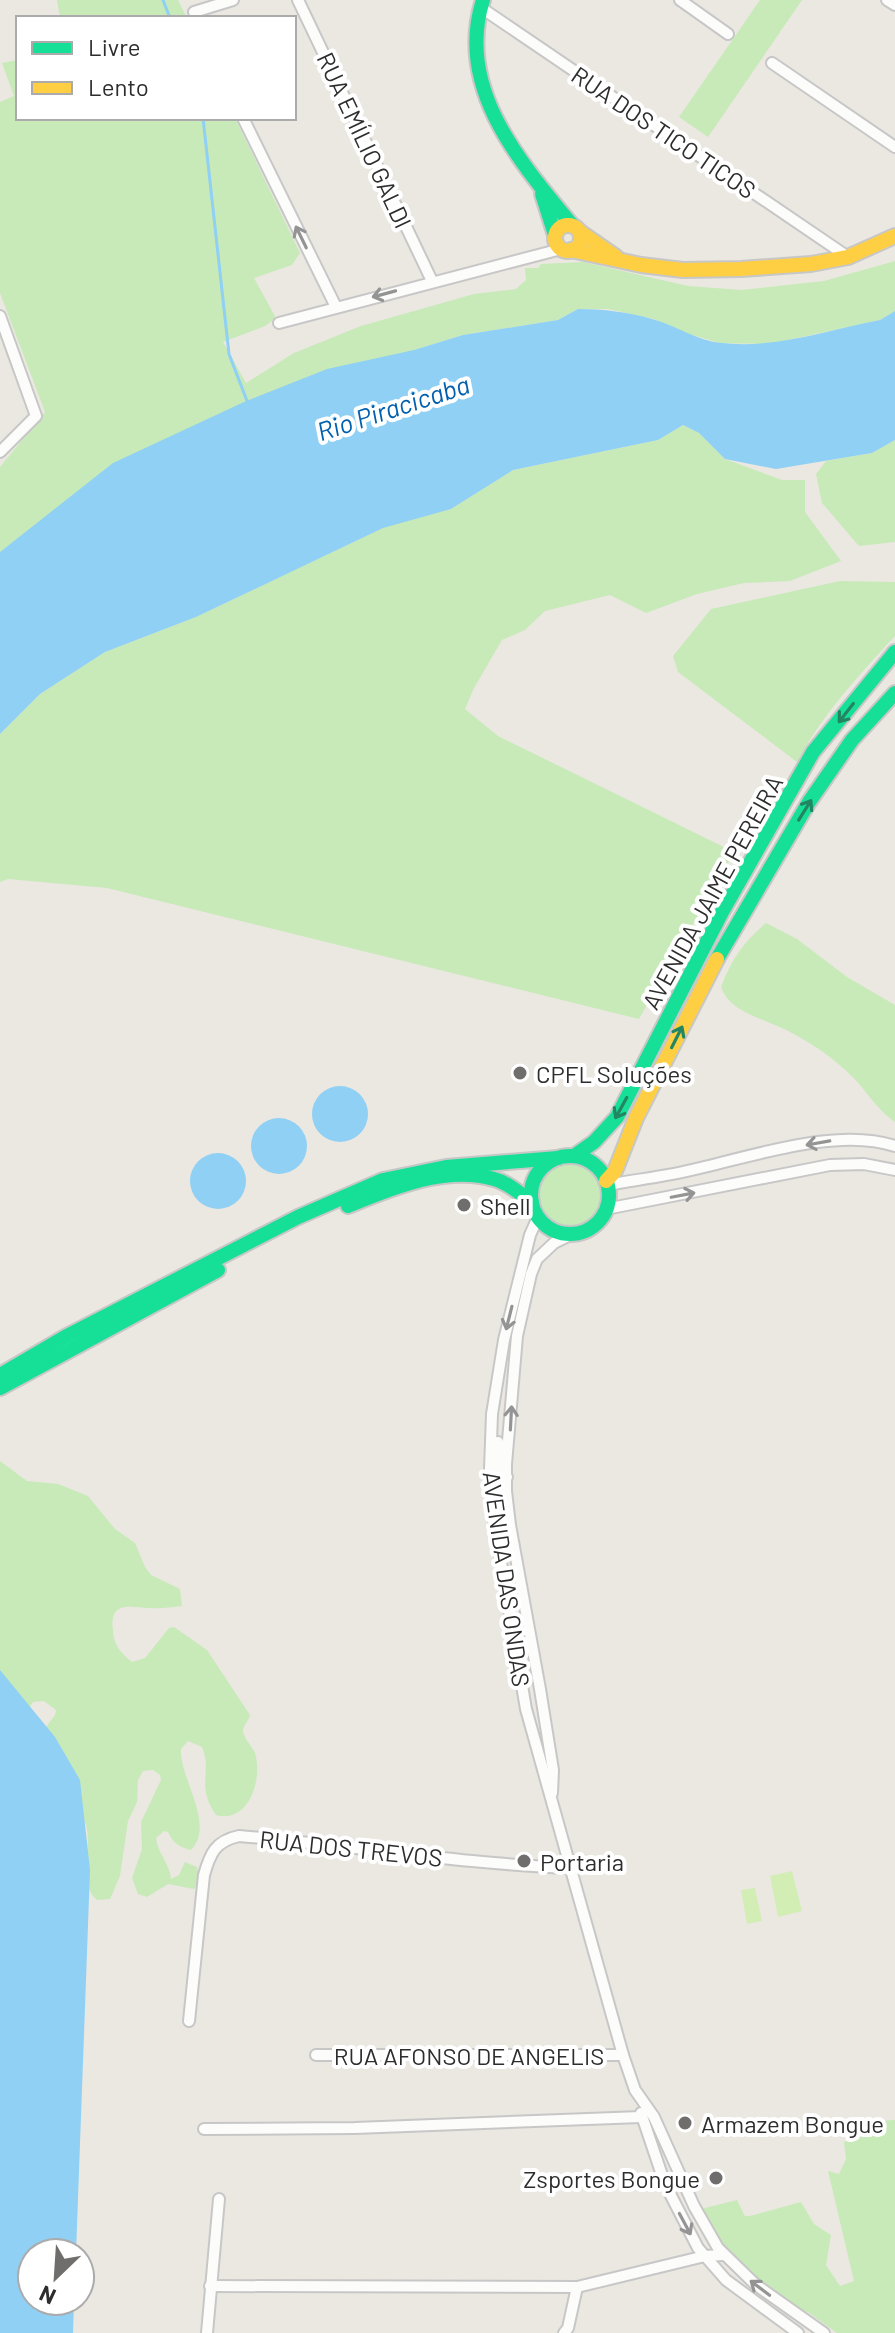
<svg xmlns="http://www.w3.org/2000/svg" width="895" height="2333" font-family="Barlow,sans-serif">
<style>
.green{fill:#c7eab8}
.pitch{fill:#d3eeb5}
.water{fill:#8fd0f4}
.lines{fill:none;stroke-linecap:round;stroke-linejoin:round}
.stream{stroke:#8fd0f4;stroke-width:3}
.street-casing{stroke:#c8c7c7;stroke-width:14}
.fast-casing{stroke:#c8c7c7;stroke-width:18}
.slow-casing{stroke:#c8c7c7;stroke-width:18}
.street{stroke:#fcfcfb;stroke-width:10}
.fast{stroke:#16e098;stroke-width:14}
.slow{stroke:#ffcf43;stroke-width:14}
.oneway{stroke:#949494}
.oneway2{stroke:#228662}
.poi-dot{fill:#706e6c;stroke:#fff;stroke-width:3}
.labels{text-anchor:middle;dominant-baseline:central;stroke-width:8;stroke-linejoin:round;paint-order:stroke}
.street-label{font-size:24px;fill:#2d2d2d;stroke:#fff}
.poi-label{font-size:24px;fill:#2d2d2d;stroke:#fff;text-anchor:start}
.water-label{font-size:26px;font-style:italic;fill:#0060ad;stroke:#fff}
</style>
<rect width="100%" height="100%" fill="#ebe8e2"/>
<g class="green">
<polygon points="57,0 178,0 187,18 60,18"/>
<polygon points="760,0 802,0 708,137 679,117"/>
<polygon points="18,60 18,118 235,118 300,253 292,265 254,278 276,318 265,326 223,342 246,383 294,353 361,326 474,294 516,289 526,280 525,268 538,268 541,264 583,262 688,286 742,290 824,281 895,261 895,311 880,320 770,344 719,343 676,330 654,319 608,309 578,309 558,320 463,335 414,350 22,535 0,552 0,467 45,412 0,293 0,102 14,96 2,63"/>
<polygon points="683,425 699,433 725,459 782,480 805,480 805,512 841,561 790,581 744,583 697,594 646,613 610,595 545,611 525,630 502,640 474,688 465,709 498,736 734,852 639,1019 107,888 8,879 0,882 0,734 40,694 105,652 196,617 387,526 451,509 513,470 658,440"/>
<polygon points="895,440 895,542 859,546 822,503 816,474 826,461 872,453"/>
<path d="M840 581 895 582V636C859 675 822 715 797 762L678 672 673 656 711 609Z"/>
<path d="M766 923 797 939 847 977 895 1005V1122C881 1112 872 1100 861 1086 842 1064 818 1047 792 1033 770 1020 730 1014 721 987 731 960 744 941 766 923Z"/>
<circle cx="569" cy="1196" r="32"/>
<path d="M0 1461 27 1481 58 1484 88 1496 115 1529 135 1543 145 1567 151 1575 180 1589 182 1606C172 1607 161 1609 150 1608 129 1607 109 1600 113 1631 114 1646 121 1653 132 1662L145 1658 169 1628 174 1627 207 1650 250 1715C249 1720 243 1726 243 1731 244 1739 252 1746 255 1753 263 1779 249 1824 216 1815 195 1784 213 1773 202 1747L188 1741 181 1749C179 1778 216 1824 191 1850 180 1848 172 1842 168 1832L164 1831 156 1838C157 1852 170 1864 171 1879L179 1875 185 1862 197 1867 200 1882 194 1889 168 1884 147 1897 138 1894 132 1878 142 1849 141 1822 161 1780 160 1775 153 1770 143 1771 138 1780 137 1802 128 1821 120 1876 110 1899 97 1900C76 1882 93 1849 86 1825L43 1731 55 1715 56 1710 44 1701 33 1702 30 1707 0 1681Z"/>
<polygon points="895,2120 895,2333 837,2333 808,2312 802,2314 759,2282 722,2247 701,2209 737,2200 745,2216 750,2216 801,2202 814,2224 831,2235 826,2265 840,2286 854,2281 828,2171 839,2174 846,2159 844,2142 873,2133 876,2121"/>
</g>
<g class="pitch">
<polygon points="792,1871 802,1911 778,1917 770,1876"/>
<polygon points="755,1888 762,1921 747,1924 741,1890"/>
</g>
<g class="water">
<path d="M578 309C603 309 628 312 652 319 675 325 697 341 722 343 775 349 828 330 880 320L895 311V440L872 453 776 469 725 459 699 433 683 425 658 440 513 470 451 509 383 528 196 617 105 652 40 694 0 734V552L113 463 244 402 327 369 414 350 463 335 558 320Z"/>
<circle cx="340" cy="1114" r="28"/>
<circle cx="279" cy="1146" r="28"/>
<circle cx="218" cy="1181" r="28"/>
<polygon points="0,1670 55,1737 80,1780 90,1870 76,2253 32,2253 32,2301 74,2301 73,2333 0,2333"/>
</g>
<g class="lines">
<g class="stream">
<polyline points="163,0 170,18"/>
<polyline points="203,118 229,354 247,401"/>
</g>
<defs>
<g id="street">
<polyline points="298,0 432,281"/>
<polyline points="680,0 728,34"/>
<polyline points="887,0 895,5"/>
<polyline points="480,7 848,257"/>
<polyline points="194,12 233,0"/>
<polyline points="772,63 895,147"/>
<polyline points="243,118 336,307"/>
<polyline points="0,316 36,416 0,452"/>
<polyline points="279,323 561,249"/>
<path d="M607 1185C634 1180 661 1177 687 1171 748 1158 836 1126 895 1146"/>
<polyline points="606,1209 830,1165 864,1164 895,1170"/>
<polyline points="538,1217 530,1235 504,1340 492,1414 490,1469 493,1515 526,1709 623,2055 635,2090 654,2117 694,2206 718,2248 756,2285 824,2333"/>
<polyline points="498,1442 498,1468 507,1477"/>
<polyline points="552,1793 553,1770 540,1689 510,1525 506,1491 506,1464 517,1336 531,1274 537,1259 554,1243 572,1234"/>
<path d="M189 2021 204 1875C210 1854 215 1841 239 1836 350 1845 461 1864 572 1868"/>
<polyline points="316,2055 623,2055"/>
<polyline points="641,2113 665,2184 698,2248 726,2280 798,2333"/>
<polyline points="204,2129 355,2128 641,2117"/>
<polyline points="210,2286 577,2287 705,2256 723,2255"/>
<polyline points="207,2333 219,2199"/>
<polyline points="564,2333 568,2328 577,2287"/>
</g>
<g id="fast">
<path d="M483 0C455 88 520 162 572 225"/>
<polyline points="542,194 555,235"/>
<polyline points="717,959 809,802 852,740 895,693"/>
<polyline points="574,1156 594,1142 617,1117 722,912 813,752 895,652"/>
<circle cx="570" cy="1195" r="39"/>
<path d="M348 1206C392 1188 446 1165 494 1179 509 1183 520 1194 532 1202"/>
<polyline points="0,1375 65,1337 298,1217 383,1180 446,1167 558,1158"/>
<polyline points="0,1388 218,1270"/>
</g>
<g id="slow">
<circle cx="568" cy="238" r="13"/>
<polyline points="580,232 616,257"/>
<polyline points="571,250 641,265 683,270 741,269 811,264 848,257 895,236"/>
<polyline points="606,1181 615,1171 636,1118 717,959"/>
</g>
</defs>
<use href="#street" class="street-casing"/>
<use href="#fast" class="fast-casing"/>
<use href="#slow" class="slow-casing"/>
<use href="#street" class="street"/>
<use href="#fast" class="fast"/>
<use href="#slow" class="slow"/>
</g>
<defs><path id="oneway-shaft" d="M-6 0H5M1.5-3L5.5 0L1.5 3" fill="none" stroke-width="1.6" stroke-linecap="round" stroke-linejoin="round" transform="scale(2)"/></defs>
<g class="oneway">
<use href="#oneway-shaft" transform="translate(301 237) rotate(-116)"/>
<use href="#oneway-shaft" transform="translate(384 294) rotate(165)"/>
<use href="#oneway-shaft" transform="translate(818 1143) rotate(170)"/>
<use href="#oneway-shaft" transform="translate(683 1195) rotate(-11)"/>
<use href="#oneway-shaft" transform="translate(509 1318) rotate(104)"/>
<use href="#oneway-shaft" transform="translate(511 1418) rotate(-87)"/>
<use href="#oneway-shaft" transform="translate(685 2224) rotate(62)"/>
<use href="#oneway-shaft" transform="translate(760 2288) rotate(-143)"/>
</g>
<g class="oneway2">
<use href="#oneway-shaft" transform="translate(846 713) rotate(128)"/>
<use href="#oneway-shaft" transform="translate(805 810) rotate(-58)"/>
<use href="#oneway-shaft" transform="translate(677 1037) rotate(-63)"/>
<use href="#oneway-shaft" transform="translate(621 1108) rotate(119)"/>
</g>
<g class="poi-dot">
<circle cx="520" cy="1073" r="8"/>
<circle cx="464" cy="1205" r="8"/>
<circle cx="524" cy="1861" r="8"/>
<circle cx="685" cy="2123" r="8"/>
<circle cx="716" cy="2178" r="8"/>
</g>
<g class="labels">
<g class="street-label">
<text transform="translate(664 132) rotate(34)">RUA DOS TICO TICOS</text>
<text transform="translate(365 140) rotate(65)">RUA EMÍLIO GALDI</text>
<text transform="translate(712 892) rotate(-61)">AVENIDA JAIME PEREIRA</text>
<text transform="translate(507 1579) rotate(82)">AVENIDA DAS ONDAS</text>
<text transform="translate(351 1848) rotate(6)">RUA DOS TREVOS</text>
<text x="469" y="2055">RUA AFONSO DE ANGELIS</text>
</g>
<g class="poi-label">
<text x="536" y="1073">CPFL Soluções</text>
<text x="480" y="1205">Shell</text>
<text x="540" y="1861">Portaria</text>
<text x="701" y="2123">Armazem Bongue</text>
<text x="700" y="2178" text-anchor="end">Zsportes Bongue</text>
</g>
<g class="water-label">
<text transform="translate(393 407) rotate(-18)">Rio Piracicaba</text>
</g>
</g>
<rect x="16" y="16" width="280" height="104" fill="#ffffff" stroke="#ababab" stroke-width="2"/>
<rect x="32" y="42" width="40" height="12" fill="#16e098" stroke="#ababab" stroke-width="2"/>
<text x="88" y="56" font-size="24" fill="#2d2d2d">Livre</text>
<rect x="32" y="82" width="40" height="12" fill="#ffcf43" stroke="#ababab" stroke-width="2"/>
<text x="88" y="96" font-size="24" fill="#2d2d2d">Lento</text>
<g transform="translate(56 2277) rotate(205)"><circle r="38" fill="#ffffff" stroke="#ababab" stroke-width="2"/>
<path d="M0-6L14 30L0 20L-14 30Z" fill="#706e6c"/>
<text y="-12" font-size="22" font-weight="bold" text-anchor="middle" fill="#2d2d2d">N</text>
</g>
</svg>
